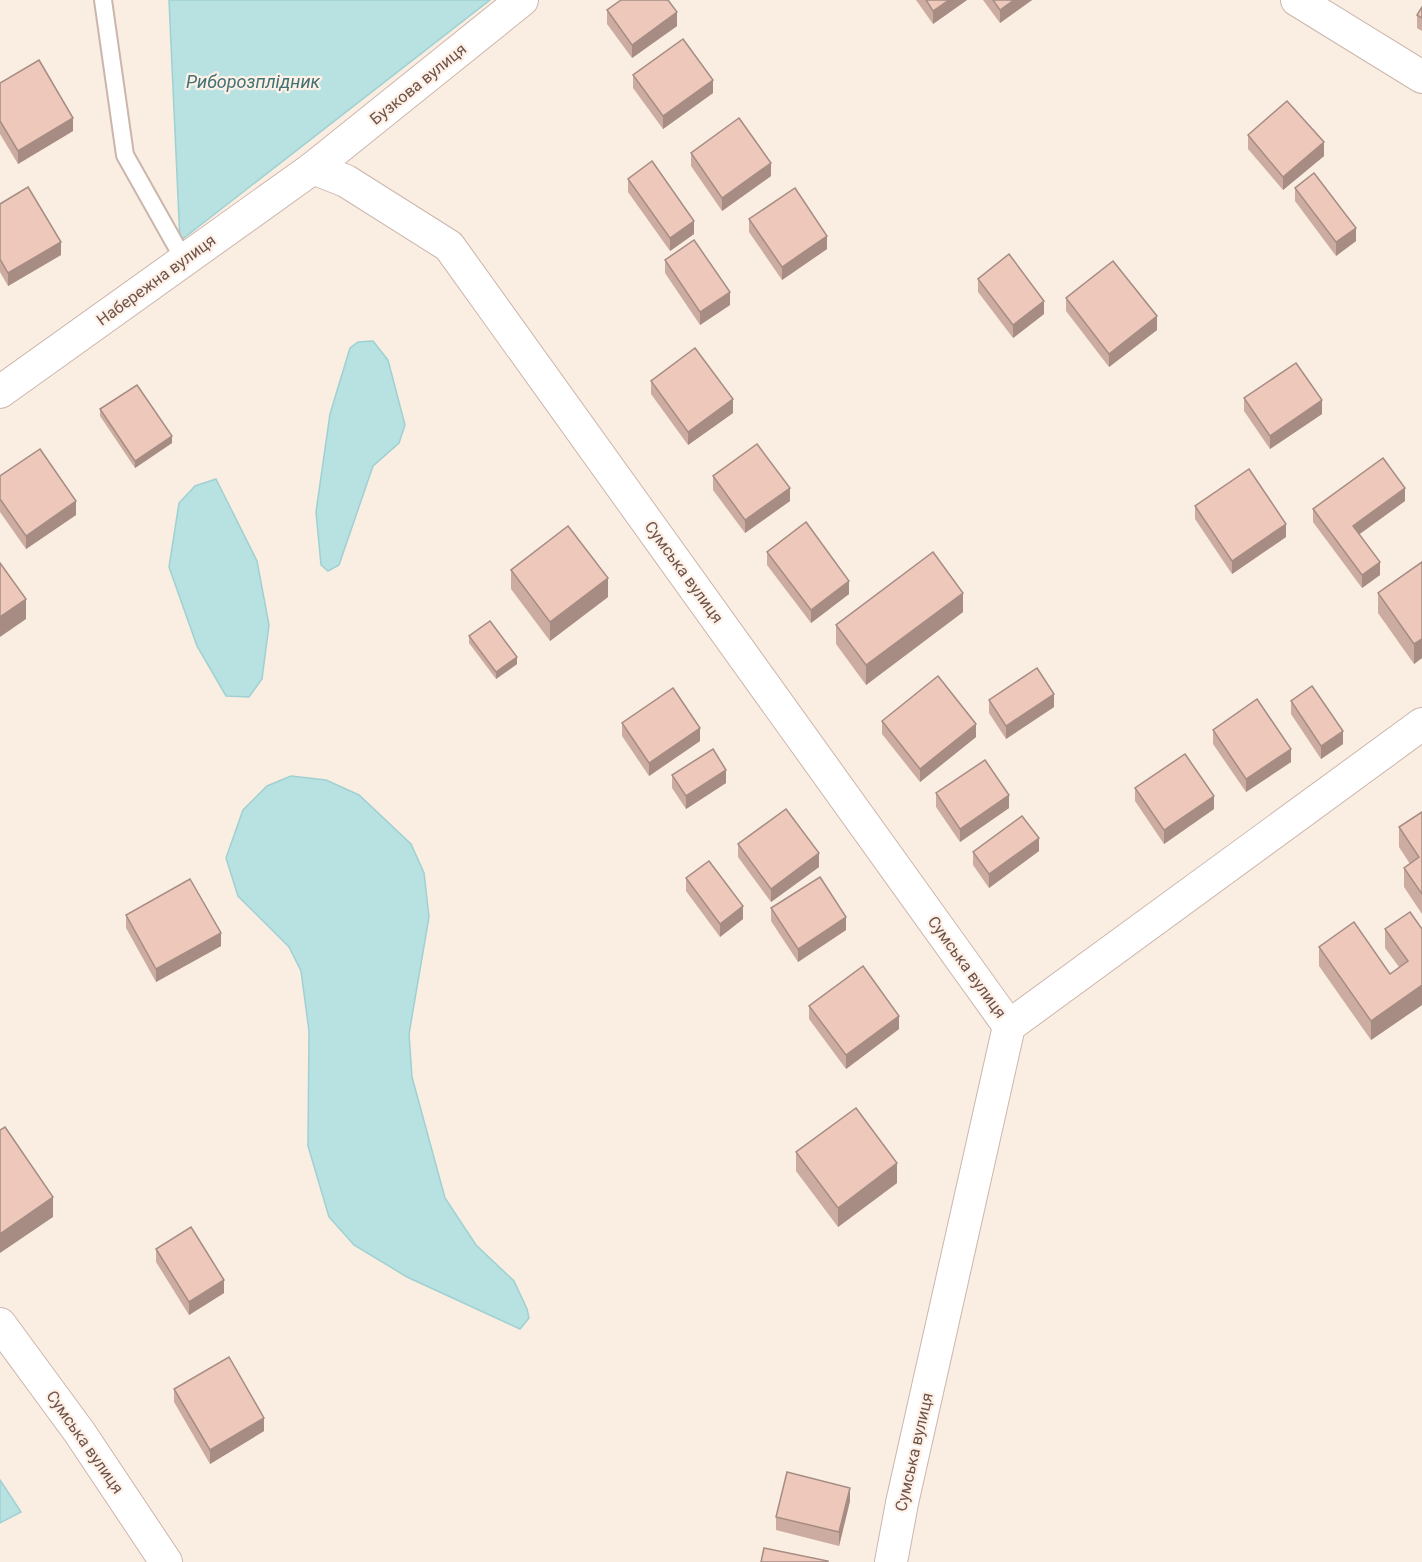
<svg xmlns="http://www.w3.org/2000/svg" width="1422" height="1562" font-family="Roboto,sans-serif">
<style>
.water{fill:#b8e1e1;stroke:#9fd1d2;stroke-width:1.5}
.lines{fill:none;stroke-linecap:round;stroke-linejoin:round}
.service-casing{stroke:#ccb6ac;stroke-width:20}
.minor-casing{stroke:#ccb6ac;stroke-width:34}
.service{stroke:#fff;stroke-width:16}
.minor{stroke:#fff;stroke-width:32}
.wall{fill:#ccaca1}
.shaded-wall{fill:#a68c83}
.building{fill:#edc8bb;stroke:#a68c83;stroke-width:1.5}
.labels{text-anchor:middle;dominant-baseline:central;stroke-width:4.5;stroke-linejoin:round;paint-order:stroke}
.street-label{font-size:16px;fill:#6f524a;stroke:#fdf1e7}
.water-label{font-size:18px;font-style:italic;fill:#407274;stroke:#fdf1e7}
</style>
<rect width="100%" height="100%" fill="#faede1"/>
<g class="water">
<polygon points="169,0 490,0 180,241"/>
<polygon points="373,341 388,360 405,425 399,443 373,466 339,565 328,571 321,565 316,512 330,414 350,348 358,342"/>
<polygon points="216,479 257,561 269,625 262,679 249,697 226,696 197,646 169,567 179,503 195,486"/>
<polygon points="291,776 326,780 359,795 411,844 424,873 429,917 409,1034 412,1077 445,1198 476,1245 514,1281 527,1309 529,1318 520,1329 407,1277 354,1245 329,1217 308,1146 309,1031 301,971 289,947 238,896 226,858 243,810 267,786"/>
<polygon points="0,1480 21,1512 0,1523"/>
</g>
<g class="lines">
<defs>
<polyline id="service" points="103,0 125,155 184,260"/>
<g id="minor">
<polyline points="1297,0 1422,77"/>
<polyline points="313,168 346,181 449,246 1009,1026 1422,724"/>
<polyline points="0,392 313,168 522,0"/>
<polyline points="0,1324 80,1433 166,1562"/>
<polyline points="891,1562 902,1503 1009,1026"/>
</g>
</defs>
<use href="#service" class="service-casing"/>
<use href="#minor" class="minor-casing"/>
<use href="#service" class="service"/>
<use href="#minor" class="minor"/>
</g>
<g class="wall">
<polygon points="916,0 967,0 933,24"/>
<polygon points="983,0 1032,0 1000,23"/>
<polygon points="1422,7 1422,31 1417,28 1417,15"/>
<polygon points="607,10 677,26 632,58 607,24"/>
<polygon points="633,75 713,93 663,129 633,88"/>
<polygon points="0,83 73,131 18,164 0,134"/>
<polygon points="1248,135 1324,156 1283,190 1248,149"/>
<polygon points="691,153 771,176 722,211 691,166"/>
<polygon points="628,179 694,234 670,251 628,192"/>
<polygon points="1295,188 1356,241 1336,256 1295,201"/>
<polygon points="0,204 61,255 8,286 0,272"/>
<polygon points="749,219 827,249 782,280 749,232"/>
<polygon points="665,260 730,305 700,325 665,273"/>
<polygon points="978,279 1044,314 1013,338 978,292"/>
<polygon points="1066,298 1157,330 1109,367 1066,311"/>
<polygon points="651,381 733,413 688,445 651,394"/>
<polygon points="1244,398 1322,414 1270,449 1244,411"/>
<polygon points="100,409 172,443 135,468 100,416"/>
<polygon points="0,476 76,515 26,549 0,512"/>
<polygon points="713,476 790,501 745,533 713,490"/>
<polygon points="1405,501 1359,534 1380,575 1362,588 1313,522 1313,509"/>
<polygon points="1195,506 1286,537 1232,574 1195,519"/>
<polygon points="767,552 849,594 811,623 767,565"/>
<polygon points="1422,562 1422,658 1414,664 1378,613 1378,593"/>
<polygon points="511,570 608,597 550,641 511,589"/>
<polygon points="963,612 866,685 836,644 836,625"/>
<polygon points="469,636 517,664 496,679 469,643"/>
<polygon points="989,700 1054,707 1006,739 989,713"/>
<polygon points="1291,701 1343,744 1321,759 1291,714"/>
<polygon points="882,721 976,737 920,782 882,734"/>
<polygon points="622,723 700,741 649,776 622,736"/>
<polygon points="1213,730 1291,762 1246,792 1213,744"/>
<polygon points="672,775 726,783 686,809 672,788"/>
<polygon points="1135,788 1214,809 1164,844 1135,801"/>
<polygon points="936,793 1009,808 960,842 936,807"/>
<polygon points="1422,812 1422,914 1404,887 1404,868 1410,864 1399,847 1399,827"/>
<polygon points="738,844 819,867 771,902 738,857"/>
<polygon points="1039,851 989,888 973,865 973,852"/>
<polygon points="686,878 743,919 720,937 686,891"/>
<polygon points="771,908 846,930 798,962 771,921"/>
<polygon points="126,915 221,946 156,982 126,928"/>
<polygon points="1385,929 1422,929 1422,1005 1371,1040 1319,966 1319,947 1390,974 1399,967 1385,948"/>
<polygon points="809,1006 899,1029 846,1069 809,1019"/>
<polygon points="796,1152 897,1183 838,1227 796,1171"/>
<polygon points="156,1249 224,1293 189,1315 156,1262"/>
<polygon points="174,1389 264,1431 210,1464 174,1402"/>
<polygon points="850,1501 839,1546 776,1530 776,1517"/>
</g>
<g class="shaded-wall">
<polygon points="949,0 967,0 933,24 933,11"/>
<polygon points="1014,0 1032,0 1000,23 1000,10"/>
<polygon points="677,12 677,26 632,58 632,45"/>
<polygon points="713,80 713,93 663,129 663,116"/>
<polygon points="73,118 73,131 18,164 18,151"/>
<polygon points="1324,142 1324,156 1283,190 1283,177"/>
<polygon points="771,163 771,176 722,211 722,198"/>
<polygon points="694,221 694,234 670,251 670,238"/>
<polygon points="1356,228 1356,241 1336,256 1336,242"/>
<polygon points="827,236 827,249 782,280 782,267"/>
<polygon points="61,242 61,255 8,286 8,273"/>
<polygon points="730,292 730,305 700,325 700,312"/>
<polygon points="1044,301 1044,314 1013,338 1013,325"/>
<polygon points="1157,316 1157,330 1109,367 1109,354"/>
<polygon points="733,399 733,413 688,445 688,432"/>
<polygon points="1322,400 1322,414 1270,449 1270,436"/>
<polygon points="172,436 172,443 135,468 135,461"/>
<polygon points="790,488 790,501 745,533 745,520"/>
<polygon points="1405,488 1405,501 1353,539 1353,526"/>
<polygon points="76,501 76,515 26,549 26,536"/>
<polygon points="1286,524 1286,537 1232,574 1232,561"/>
<polygon points="1380,562 1380,575 1362,588 1362,575"/>
<polygon points="608,578 608,597 550,641 550,622"/>
<polygon points="849,581 849,594 811,623 811,610"/>
<polygon points="963,593 963,612 866,685 866,665"/>
<polygon points="26,599 26,619 0,637 0,617"/>
<polygon points="1422,639 1422,658 1414,664 1414,644"/>
<polygon points="517,657 517,664 496,679 496,672"/>
<polygon points="1054,694 1054,707 1006,739 1006,726"/>
<polygon points="976,724 976,737 920,782 920,769"/>
<polygon points="700,728 700,741 649,776 649,763"/>
<polygon points="1343,731 1343,744 1321,759 1321,746"/>
<polygon points="1291,749 1291,762 1246,792 1246,779"/>
<polygon points="726,770 726,783 686,809 686,796"/>
<polygon points="1009,795 1009,808 960,842 960,829"/>
<polygon points="1214,796 1214,809 1164,844 1164,830"/>
<polygon points="1039,838 1039,851 989,888 989,874"/>
<polygon points="819,853 819,867 771,902 771,889"/>
<polygon points="743,906 743,919 720,937 720,924"/>
<polygon points="846,917 846,930 798,962 798,949"/>
<polygon points="221,933 221,946 156,982 156,969"/>
<polygon points="1422,985 1422,1005 1371,1040 1371,1021"/>
<polygon points="899,1016 899,1029 846,1069 846,1055"/>
<polygon points="897,1163 897,1183 838,1227 838,1208"/>
<polygon points="53,1197 53,1217 0,1253 0,1234"/>
<polygon points="224,1280 224,1293 189,1315 189,1302"/>
<polygon points="264,1418 264,1431 210,1464 210,1450"/>
<polygon points="850,1488 850,1501 839,1546 839,1532"/>
</g>
<g class="building">
<polygon points="621,0 668,0 677,12 632,45 607,10"/>
<polygon points="926,0 949,0 933,11"/>
<polygon points="993,0 1014,0 1000,10"/>
<polygon points="1422,7 1422,18 1417,15"/>
<polygon points="683,39 713,80 663,116 633,75"/>
<polygon points="39,60 73,118 18,151 0,121 0,83"/>
<polygon points="1287,101 1324,142 1283,177 1248,135"/>
<polygon points="739,118 771,163 722,198 691,153"/>
<polygon points="652,161 694,221 670,238 628,179"/>
<polygon points="1314,173 1356,228 1336,242 1295,188"/>
<polygon points="28,187 61,242 8,273 0,259 0,204"/>
<polygon points="795,188 827,236 782,267 749,219"/>
<polygon points="694,240 730,292 700,312 665,260"/>
<polygon points="1009,254 1044,301 1013,325 978,279"/>
<polygon points="1113,261 1157,316 1109,354 1066,298"/>
<polygon points="695,348 733,399 688,432 651,381"/>
<polygon points="1296,363 1322,400 1270,436 1244,398"/>
<polygon points="137,385 172,436 135,461 100,409"/>
<polygon points="757,444 790,488 745,520 713,476"/>
<polygon points="40,449 76,501 26,536 0,499 0,476"/>
<polygon points="1383,458 1405,488 1353,526 1380,562 1362,575 1313,509"/>
<polygon points="1249,469 1286,524 1232,561 1195,506"/>
<polygon points="806,522 849,581 811,610 767,552"/>
<polygon points="568,526 608,578 550,622 511,570"/>
<polygon points="933,552 963,593 866,665 836,625"/>
<polygon points="1422,562 1422,639 1414,644 1378,593"/>
<polygon points="0,563 26,599 0,617"/>
<polygon points="490,621 517,657 496,672 469,636"/>
<polygon points="1037,668 1054,694 1006,726 989,700"/>
<polygon points="938,676 976,724 920,769 882,721"/>
<polygon points="1312,686 1343,731 1321,746 1291,701"/>
<polygon points="673,688 700,728 649,763 622,723"/>
<polygon points="1257,699 1291,749 1246,779 1213,730"/>
<polygon points="713,749 726,770 686,796 672,775"/>
<polygon points="1185,754 1214,796 1164,830 1135,788"/>
<polygon points="985,760 1009,795 960,829 936,793"/>
<polygon points="786,809 819,853 771,889 738,844"/>
<polygon points="1422,812 1422,894 1404,868 1419,857 1399,827"/>
<polygon points="1022,816 1039,838 989,874 973,852"/>
<polygon points="709,861 743,906 720,924 686,878"/>
<polygon points="820,877 846,917 798,949 771,908"/>
<polygon points="190,879 221,933 156,969 126,915"/>
<polygon points="1410,912 1422,929 1422,985 1371,1021 1319,947 1354,922 1390,974 1408,961 1385,929"/>
<polygon points="863,966 899,1016 846,1055 809,1006"/>
<polygon points="856,1108 897,1163 838,1208 796,1152"/>
<polygon points="5,1127 53,1197 0,1234 0,1130"/>
<polygon points="191,1227 224,1280 189,1302 156,1249"/>
<polygon points="229,1357 264,1418 210,1450 174,1389"/>
<polygon points="787,1472 850,1488 839,1532 776,1517"/>
<polygon points="764,1548 828,1561 828,1562 761,1562"/>
</g>
<g class="labels">
<g class="street-label">
<text transform="translate(418 84) rotate(-39)">Бузкова вулиця</text>
<text transform="translate(156 280) rotate(-36)">Набережна вулиця</text>
<text transform="translate(684 572) rotate(54)">Сумська вулиця</text>
<text transform="translate(967 967) rotate(54)">Сумська вулиця</text>
<text transform="translate(85 1442) rotate(55)">Сумська вулиця</text>
<text transform="translate(914 1452) rotate(-77)">Сумська вулиця</text>
</g>
<g class="water-label">
<text x="253" y="81">Риборозплідник</text>
</g>
</g>
</svg>
